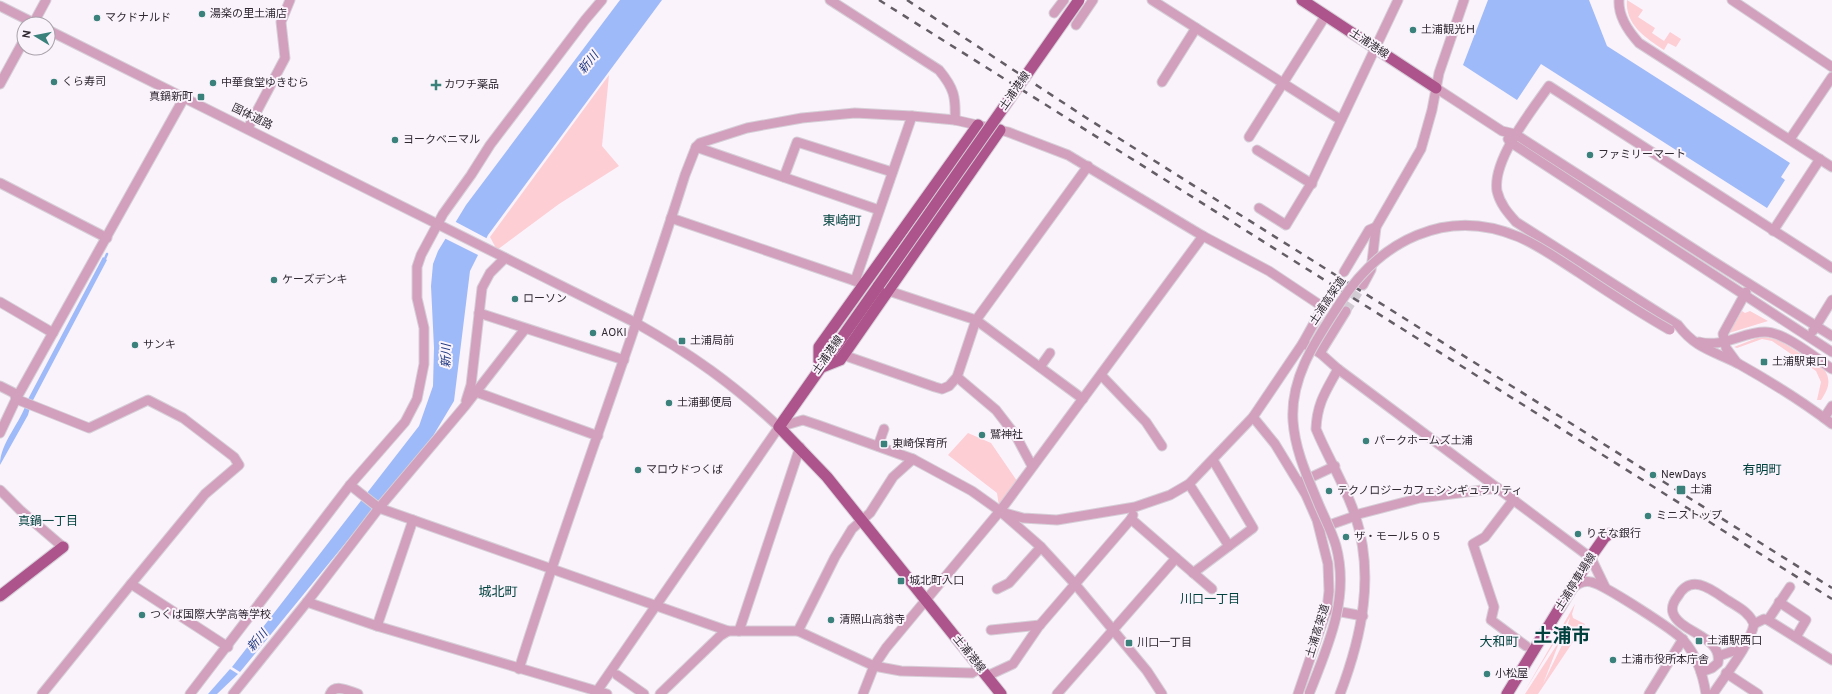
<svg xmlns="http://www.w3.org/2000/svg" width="1832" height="694" font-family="Overpass,'Noto Sans JP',sans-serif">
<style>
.green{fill:#fdced4}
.water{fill:#9ebaf9}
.pier{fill:#faf3fc}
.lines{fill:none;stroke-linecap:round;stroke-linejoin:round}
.stream{stroke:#9ebaf9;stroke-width:2.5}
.minor-tunnel{stroke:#d2cbd4;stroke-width:9;stroke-dasharray:9 4.5;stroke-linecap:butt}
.minor-casing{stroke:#d6cfd8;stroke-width:11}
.major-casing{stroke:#d6cfd8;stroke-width:13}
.minor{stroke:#d2a0bc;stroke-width:9}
.major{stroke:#ac548b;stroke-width:11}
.rail{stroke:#645d66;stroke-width:2.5;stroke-dasharray:7 7;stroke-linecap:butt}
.minor-bridge-casing{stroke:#d6cfd8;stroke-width:11;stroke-linecap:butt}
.major-bridge-casing{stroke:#d6cfd8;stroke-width:13;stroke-linecap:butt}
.minor-bridge{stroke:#d2a0bc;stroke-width:9}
.major-bridge{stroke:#ac548b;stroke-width:11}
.poi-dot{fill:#3a817b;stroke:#faf3fc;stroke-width:1.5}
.labels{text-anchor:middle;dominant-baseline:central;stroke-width:4;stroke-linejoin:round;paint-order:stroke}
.poi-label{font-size:11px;fill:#302932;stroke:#faf3fc;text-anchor:start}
.street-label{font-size:11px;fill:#302932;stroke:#faf3fc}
.water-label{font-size:12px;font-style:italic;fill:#1f3880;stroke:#faf3fc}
.neighbourhood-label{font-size:12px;fill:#00413d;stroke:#faf3fc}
.quarter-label{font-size:13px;fill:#00413d;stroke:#faf3fc}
.town-label{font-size:19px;font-weight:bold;fill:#00413d;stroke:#faf3fc}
</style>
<rect width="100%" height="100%" fill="#faf3fc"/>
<g class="green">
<path d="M1627 0 1643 10 1638 17 1655 28 1652 33 1664 41 1670 32 1681 39 1676 47 1668 43 1664 50C1646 38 1625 25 1627 0Z"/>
<polygon points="609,75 602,146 619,166 559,204 497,250 490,237"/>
<polygon points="1742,311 1745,313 1750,311 1768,321 1729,333"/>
<path d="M1765 337 1779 340 1824 369C1832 381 1828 389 1821 400H1817L1821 382 1816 371 1772 341 1762 339 1737 348 1734 347 1757 338Z"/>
<polygon points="968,433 991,443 1017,481 999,506 997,493 948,455"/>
<polygon points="1575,604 1572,614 1573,618 1585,624 1538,694 1525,694 1560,640 1543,684 1565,639 1582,626 1565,634 1570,617 1523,694"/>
</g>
<g class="water">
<polygon points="620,0 662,0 488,235 470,271 454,401 433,436 240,672 232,667 419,426 433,386 434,348 431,286 433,264 438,251 466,205"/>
<polygon points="1488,0 1589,0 1607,46 1790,163 1781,177 1785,180 1767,208 1541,64 1517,100 1463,65"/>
<path d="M103 257 107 260 31 404 28 415 0 465C0 442 21 423 27 401Z"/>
<polygon points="230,669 238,674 217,694 208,694"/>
</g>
<polygon class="pier" points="454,221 488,239 480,256 444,238"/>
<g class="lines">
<polyline class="stream" points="104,261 107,254"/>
<polyline class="minor-tunnel" points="1346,311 1363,285"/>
<defs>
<g id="minor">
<path d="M830 0 939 70C954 88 956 97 955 120"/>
<polyline points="1152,0 1341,120"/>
<path d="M1619 0C1618 17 1628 31 1639 43L1832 167"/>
<polyline points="1732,0 1832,67"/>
<polyline points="0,6 36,24"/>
<polyline points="1054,13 1064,0"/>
<polyline points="33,24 46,0"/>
<polyline points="1076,25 1093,0"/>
<path d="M48 30 636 323C691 354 733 384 779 427"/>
<polyline points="1162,82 1196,28"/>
<polyline points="0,84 24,40"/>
<polyline points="1436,88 1502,131 1515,134 1711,260 1832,336"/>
<polyline points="248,128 285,58 281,22 290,0"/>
<polyline points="1249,137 1326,15"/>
<polyline points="1508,139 1510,142 1832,352"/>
<polyline points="1790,139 1832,77"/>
<polyline points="696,147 879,210"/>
<polyline points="1257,150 1312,184"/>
<polyline points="784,177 797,142 892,172"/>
<polyline points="0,183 107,238"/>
<polyline points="1259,208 1286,225 1312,182 1398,0"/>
<polyline points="671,218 864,284"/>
<polyline points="1773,231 1820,159"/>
<path d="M1832 268 1549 86C1532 110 1492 160 1497 191 1500 204 1508 213 1516 222L1678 325C1696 349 1714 351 1739 364 1771 382 1803 402 1832 424"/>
<polyline points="1344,272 1369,230 1376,227"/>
<polyline points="855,281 912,116"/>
<polyline points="1363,285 1371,270 1376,227 1421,149 1432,110 1439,73 1464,0"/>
<polyline points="889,291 976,320 1083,399"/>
<polyline points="0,302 53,333"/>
<polyline points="479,313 624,360"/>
<polyline points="1813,331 1832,300"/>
<path d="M1699 342C1724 348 1742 332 1765 332 1784 332 1816 358 1832 369"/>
<polyline points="1320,353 1338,369 1591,558 1605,587"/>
<polyline points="846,356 935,387 942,389 949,386 957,377 976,320 1088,166"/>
<polyline points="1737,363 1726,348 1723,334 1746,292"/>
<polyline points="1040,367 1050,353"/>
<path d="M1338 369C1326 391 1317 403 1316 429 1328 458 1345 485 1355 515 1375 575 1362 636 1340 694"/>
<polyline points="1101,375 1146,422 1162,446"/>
<polyline points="957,377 996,410 1016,436 1032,466"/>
<polyline points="0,386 14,393 16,399 89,428 148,400 183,418 234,457 239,465 205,494 131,584 228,647"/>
<polyline points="476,392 598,436"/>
<polyline points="466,401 471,385 482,288 490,273 505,258"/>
<polyline points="1253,417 1275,444 1306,495 1317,520 1328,564 1329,591 1327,609 1298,694"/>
<polyline points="1824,418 1832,406"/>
<polyline points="0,433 16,399 184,98"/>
<polyline points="878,446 884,429"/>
<polyline points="1301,482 1335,466"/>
<polyline points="1189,484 1229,546"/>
<polyline points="350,485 379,508 728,631 798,631 835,557 852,529 870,513 893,477 913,459"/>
<polyline points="0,490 20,510 63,547"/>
<polyline points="1514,499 1485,537 1473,544 1494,607 1491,620 1526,646"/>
<polyline points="1005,513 1023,518 1057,520 1135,507 1170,495 1189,484 1253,417 1303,343 1320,353 1346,311"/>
<polyline points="1355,515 1420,498 1498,488"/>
<polyline points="1321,528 1355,516"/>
<polyline points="1176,558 1212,589"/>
<polyline points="1193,573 1253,528 1213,460"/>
<polyline points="997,589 1009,583 1041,547"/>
<path d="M1572 589C1577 584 1583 580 1591 582 1603 584 1676 631 1684 641 1697 656 1703 675 1706 694"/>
<polyline points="307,602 377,626 607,694"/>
<polyline points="1779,602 1806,620 1796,637"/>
<polyline points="1331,610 1363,616"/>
<polyline points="1768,620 1790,587"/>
<polyline points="1754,624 1764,619 1768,620 1832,660"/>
<polyline points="377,626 413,520"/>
<polyline points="991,630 1040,625"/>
<polyline points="739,631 800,447"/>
<polyline points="798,631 874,666 901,671 972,673 980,668"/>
<polyline points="1719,656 1736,650 1743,645"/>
<path d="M519 669C571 503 633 341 685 175L696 147 700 143 747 128 802 118 855 113 912 116 955 120 1008 132 1068 155 1203 236 1269 271 1323 307 1303 343"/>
<path d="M1701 672 1712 668 1718 663C1723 636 1680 633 1673 613 1671 607 1674 601 1678 596 1691 573 1711 589 1727 600 1738 607 1749 612 1754 624 1750 645 1725 675 1713 694"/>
<polyline points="1726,673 1758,694"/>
<polyline points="617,675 644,694"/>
<polyline points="987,676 1013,664 1039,626 1131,519 1133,515"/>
<polyline points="42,694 131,584"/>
<polyline points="190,694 350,485 405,422 417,399 424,364 424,328 417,298 417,267 421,255 443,214 471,175 490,145 585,20 602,0"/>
<polyline points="233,694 307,602 379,508 465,406 525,329"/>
<path d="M330 694C335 683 349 691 358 694"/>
<polyline points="595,694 779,427 803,420 818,425 913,459 972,491 1000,511 1041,547 1075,584 1147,671 1162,694"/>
<polyline points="660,694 720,636 728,631"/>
<polyline points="863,694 874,666 886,648 1000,511 1203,236"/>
<polyline points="1057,694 1176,558 1131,519"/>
<polyline points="1649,694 1683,639"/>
</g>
<g id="major">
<polyline points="1302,0 1436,88"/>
<polyline points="879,285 779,427 827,477 1001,694"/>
<polyline points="819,368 819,347 978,125"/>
<polyline points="820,368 840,360 1000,130"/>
<polyline points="0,596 63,547"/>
<polyline points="1507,694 1592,555 1604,538 1609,534"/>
</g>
</defs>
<use href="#minor" class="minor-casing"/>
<use href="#major" class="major-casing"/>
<use href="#minor" class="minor"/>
<use href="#major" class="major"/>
<g class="rail">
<polyline points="879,0 1832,599"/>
<polyline points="907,0 1085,117 1832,588"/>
</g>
<defs>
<path id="minor-bridge" d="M1309 694C1328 646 1350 598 1336 546 1332 532 1325 519 1319 505 1308 478 1295 451 1293 421 1290 376 1317 339 1340 303 1380 241 1446 206 1519 237 1540 246 1559 260 1578 272 1608 292 1638 312 1670 330"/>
<polyline id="major-bridge" points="879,285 1079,0"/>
</defs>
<use href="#minor-bridge" class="minor-bridge-casing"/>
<use href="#major-bridge" class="major-bridge-casing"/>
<use href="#minor-bridge" class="minor-bridge"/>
<use href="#major-bridge" class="major-bridge"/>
</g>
<g class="poi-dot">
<circle cx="202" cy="14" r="4"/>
<circle cx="97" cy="18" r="4"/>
<circle cx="1413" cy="30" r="4"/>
<circle cx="54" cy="82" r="4"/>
<circle cx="213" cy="83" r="4"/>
<path d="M434 79h4v4h4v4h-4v4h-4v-4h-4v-4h4z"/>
<rect x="197" y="93" width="8" height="8" rx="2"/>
<circle cx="395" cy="140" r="4"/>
<circle cx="1590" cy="155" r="4"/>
<circle cx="274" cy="280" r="4"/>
<circle cx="515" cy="299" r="4"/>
<circle cx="593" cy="333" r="4"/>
<rect x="678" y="337" width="8" height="8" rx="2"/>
<circle cx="135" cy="345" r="4"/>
<rect x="1760" y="358" width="8" height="8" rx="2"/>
<circle cx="669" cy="403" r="4"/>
<circle cx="982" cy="435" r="4"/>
<circle cx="1366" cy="441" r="4"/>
<rect x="880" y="440" width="8" height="8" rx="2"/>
<circle cx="638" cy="470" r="4"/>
<circle cx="1653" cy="475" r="4"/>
<rect x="1676" y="485" width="10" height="10" rx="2"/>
<circle cx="1329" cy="491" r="4"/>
<circle cx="1648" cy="516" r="4"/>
<circle cx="1578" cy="534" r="4"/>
<circle cx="1346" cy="537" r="4"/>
<rect x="897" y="577" width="8" height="8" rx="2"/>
<circle cx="142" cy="615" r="4"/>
<circle cx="831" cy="620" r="4"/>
<rect x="1695" y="637" width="8" height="8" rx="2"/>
<rect x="1125" y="639" width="8" height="8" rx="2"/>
<circle cx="1613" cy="660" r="4"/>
<circle cx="1487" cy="674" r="4"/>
</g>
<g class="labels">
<g class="poi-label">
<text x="210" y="14">湯楽の里土浦店</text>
<text x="105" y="18">マクドナルド</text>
<text x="1421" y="30">土浦観光Ｈ</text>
<text x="62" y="82">くら寿司</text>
<text x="221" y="83">中華食堂ゆきむら</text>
<text x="444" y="85">カワチ薬品</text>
<text x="193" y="97" text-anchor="end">真鍋新町</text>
<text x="403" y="140">ヨークベニマル</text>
<text x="1598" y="155">ファミリーマート</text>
<text x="282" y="280">ケーズデンキ</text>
<text x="523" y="299">ローソン</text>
<text x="601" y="333">AOKI</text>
<text x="690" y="341">土浦局前</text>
<text x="143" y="345">サンキ</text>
<text x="1772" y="362">土浦駅東口</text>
<text x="677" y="403">土浦郵便局</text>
<text x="990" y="435">鷲神社</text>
<text x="1374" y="441">パークホームズ土浦</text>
<text x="892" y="444">東崎保育所</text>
<text x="646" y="470">マロウドつくば</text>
<text x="1661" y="475">NewDays</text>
<text x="1690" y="490">土浦</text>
<text x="1337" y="491">テクノロジーカフェシンギュラリティ</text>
<text x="1656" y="516">ミニストップ</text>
<text x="1586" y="534">りそな銀行</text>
<text x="1354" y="537">ザ・モール５０５</text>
<text x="909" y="581">城北町入口</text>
<text x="150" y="615">つくば国際大学高等学校</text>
<text x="839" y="620">清照山高翁寺</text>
<text x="1707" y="641">土浦駅西口</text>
<text x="1137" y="643">川口一丁目</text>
<text x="1621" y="660">土浦市役所本庁舎</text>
<text x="1495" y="674">小松屋</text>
</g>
<g class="street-label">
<text transform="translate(1369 44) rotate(33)">土浦港線</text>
<text transform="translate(1015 91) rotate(-55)">土浦港線</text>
<text transform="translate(252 117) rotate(26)">国体道路</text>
<text transform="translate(1328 301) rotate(-56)">土浦高架道</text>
<text transform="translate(828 355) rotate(-55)">土浦港線</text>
<text transform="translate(1576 582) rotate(-58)">土浦停車場線</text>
<text transform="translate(1318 631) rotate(-73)">土浦高架道</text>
<text transform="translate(969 654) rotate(51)">土浦港線</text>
</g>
<g class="water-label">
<text transform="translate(589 63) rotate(-51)">新川</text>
<text transform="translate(447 356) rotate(-89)">新川</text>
<text transform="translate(258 641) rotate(-50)">新川</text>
</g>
<g class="neighbourhood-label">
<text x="48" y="522">真鍋一丁目</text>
<text x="1210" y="600">川口一丁目</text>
</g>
<g class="quarter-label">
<text x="842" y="222">東崎町</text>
<text x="1762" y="471">有明町</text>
<text x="498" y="593">城北町</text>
<text x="1499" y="643">大和町</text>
</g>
<g class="town-label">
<text x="1562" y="637">土浦市</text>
</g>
</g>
<g transform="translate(36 36) rotate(280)"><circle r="19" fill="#faf3fc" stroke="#a9a2ab"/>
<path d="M0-3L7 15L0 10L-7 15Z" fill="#3a817b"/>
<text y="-6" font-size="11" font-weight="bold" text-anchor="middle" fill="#302932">N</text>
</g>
</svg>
